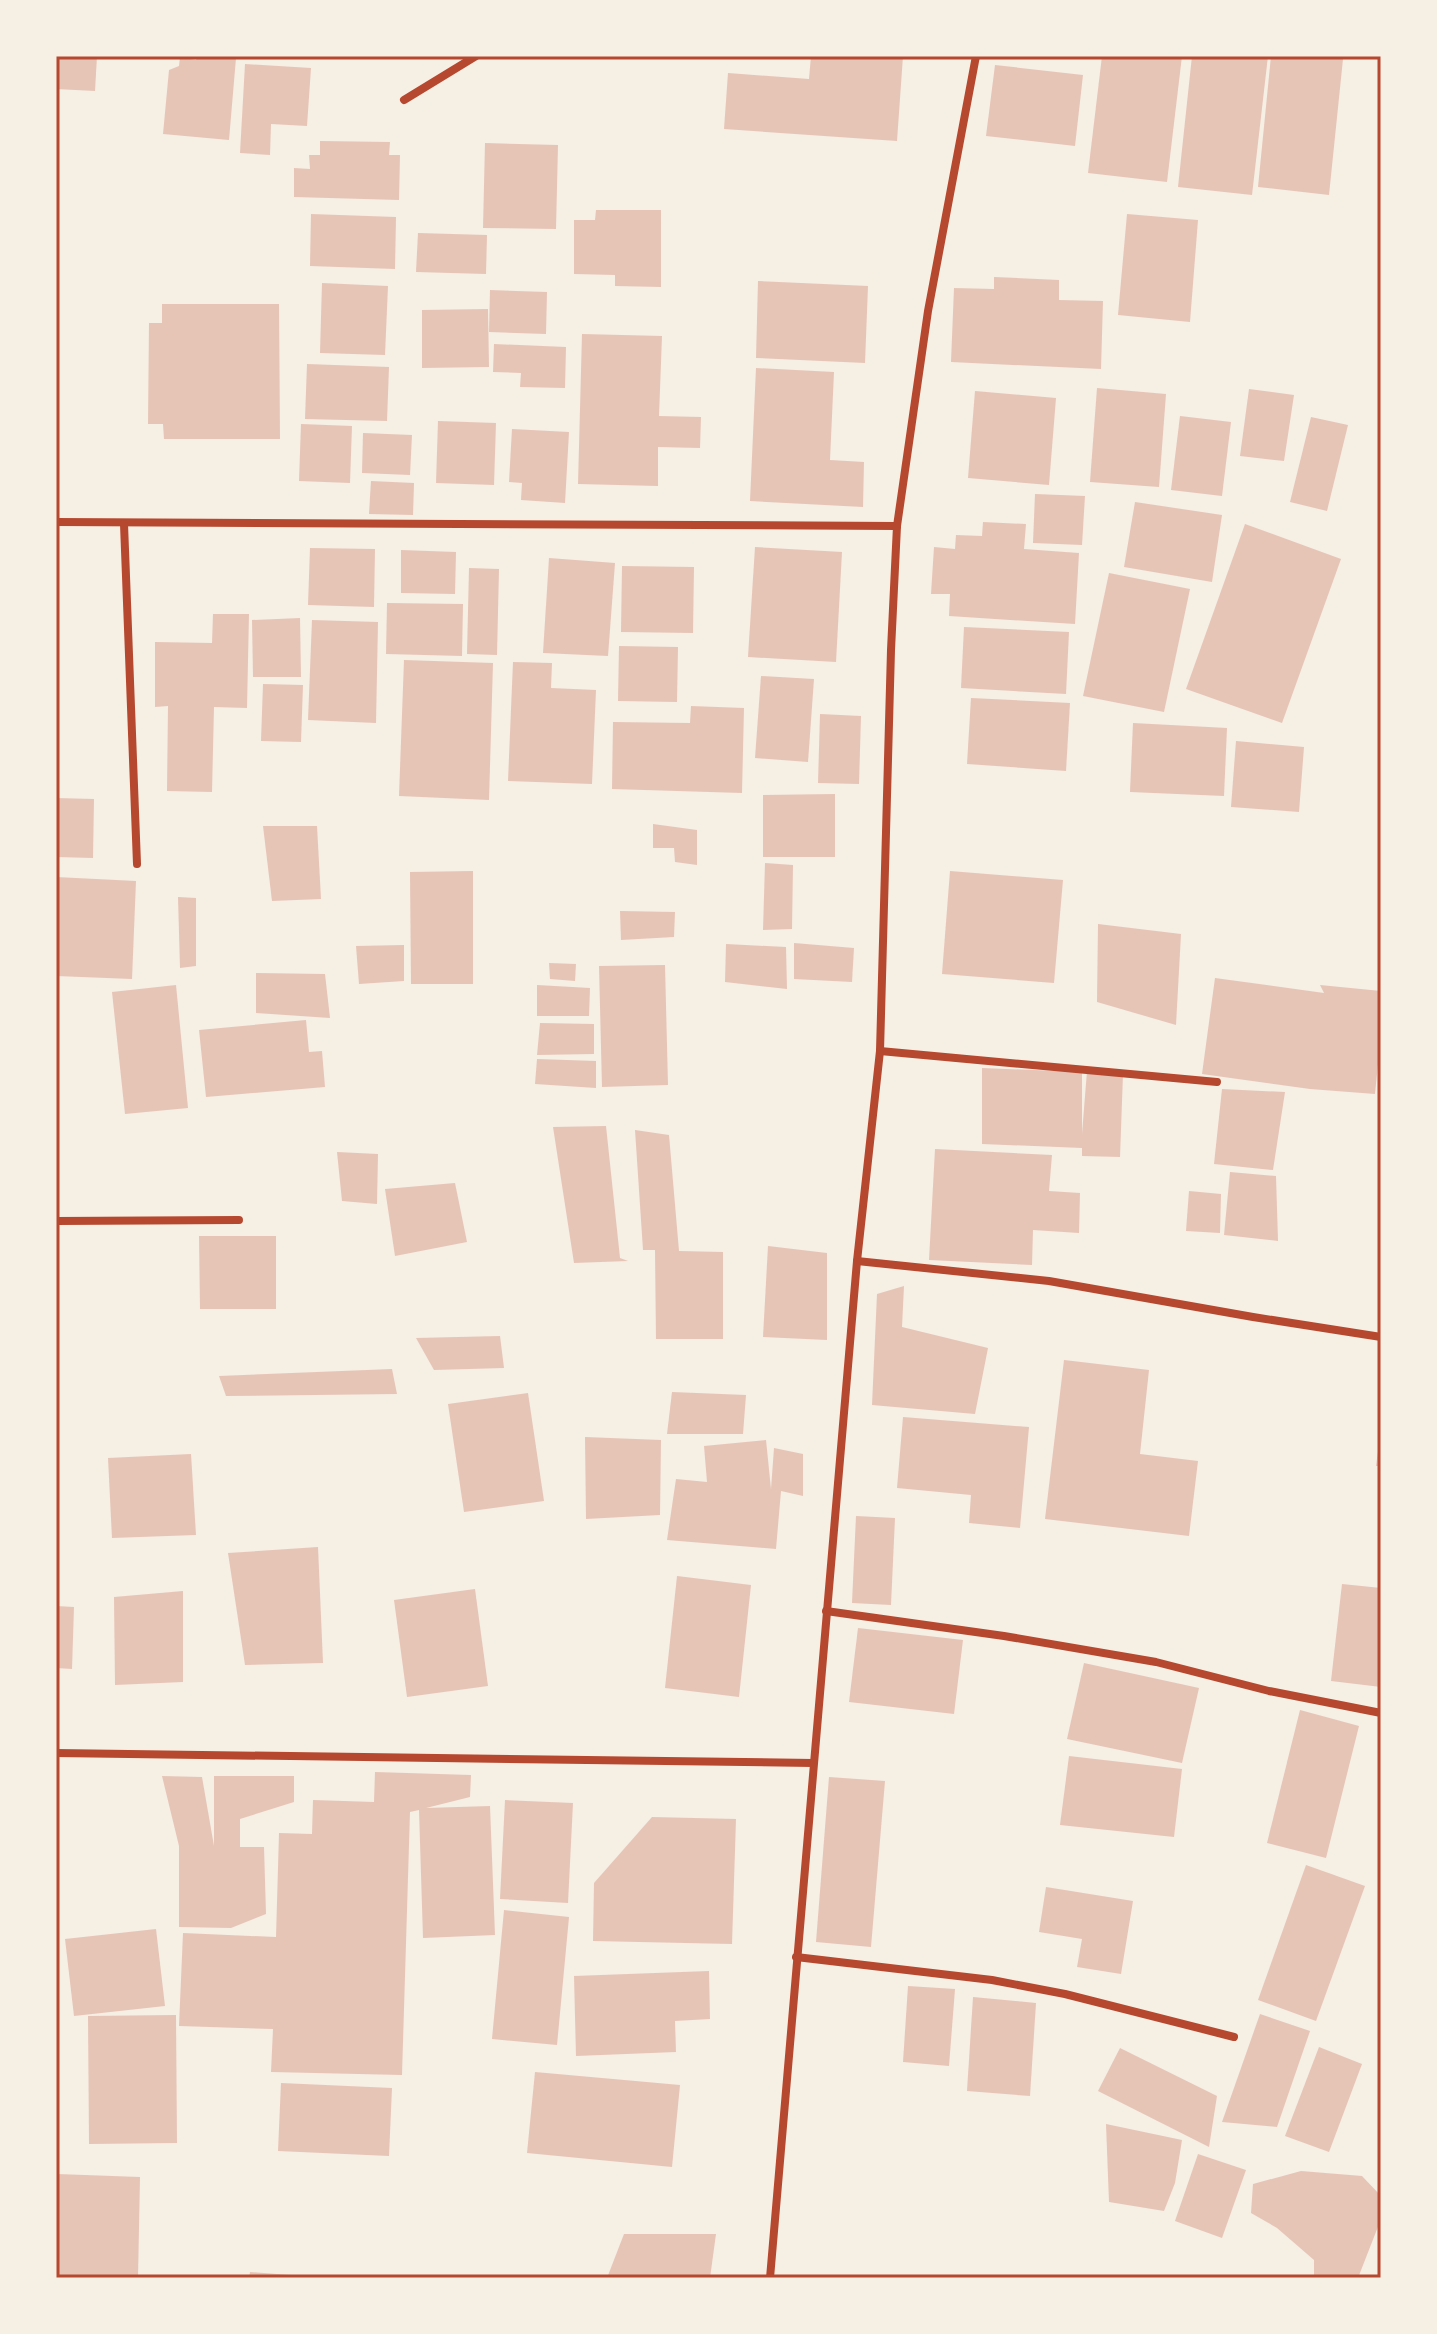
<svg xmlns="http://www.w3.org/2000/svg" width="1437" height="2334" font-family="Spectral,serif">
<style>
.building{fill:#e6c5b7}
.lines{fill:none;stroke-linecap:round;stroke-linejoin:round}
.minor{stroke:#b5482f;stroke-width:8}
.neatline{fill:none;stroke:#b5482f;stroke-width:3}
</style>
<rect width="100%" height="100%" fill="#f6efe4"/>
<g class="building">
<polygon points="56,56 97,56 95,91 56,89"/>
<polygon points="197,56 233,56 236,58 229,140 163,134 169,70 179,66 180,57 196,60"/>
<polygon points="811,56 903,56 897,141 724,129 728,73 809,79"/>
<polygon points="1102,56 1182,56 1167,182 1088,173"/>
<polygon points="1192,56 1268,56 1252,195 1178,187"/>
<polygon points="1271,56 1310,56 1343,59 1329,195 1258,187"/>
<polygon points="245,64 311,68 307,126 271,124 270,155 240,153"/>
<polygon points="995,65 1083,75 1075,146 986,136"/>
<polygon points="320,141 390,142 389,155 400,155 399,200 294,197 294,168 310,169 309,155 320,155"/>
<polygon points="485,143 558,145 556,229 483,228"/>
<polygon points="596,210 661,210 661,287 615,286 615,275 574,274 574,220 595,220"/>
<polygon points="311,214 396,217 395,269 310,266"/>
<polygon points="1127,214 1198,220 1190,322 1118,315"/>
<polygon points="418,233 487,235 486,274 416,272"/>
<polygon points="994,277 1059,280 1059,300 1103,301 1101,369 951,362 954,288 994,289"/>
<polygon points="758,281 868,286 865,363 756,358"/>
<polygon points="322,283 388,286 385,355 320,353"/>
<polygon points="490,290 547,292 546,334 489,332"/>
<polygon points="162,304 279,304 280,439 164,439 163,424 148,424 149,323 162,323"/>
<polygon points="488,309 489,367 422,368 422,310"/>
<polygon points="582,334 662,336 659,416 701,417 700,448 658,447 658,486 578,484"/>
<polygon points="494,344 566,347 565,388 520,387 521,373 493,372"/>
<polygon points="307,364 389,367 387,421 305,419"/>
<polygon points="756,368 834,372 830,460 864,462 863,507 750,501"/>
<polygon points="1097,388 1166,394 1159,487 1090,482"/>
<polygon points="1249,389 1294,395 1284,461 1240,456"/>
<polygon points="975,391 1056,398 1049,485 968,478"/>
<polygon points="1180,416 1231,422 1222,496 1171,490"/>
<polygon points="1311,417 1348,425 1327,511 1290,502"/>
<polygon points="438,421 496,423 494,485 436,483"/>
<polygon points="301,424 352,426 350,483 299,481"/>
<polygon points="512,429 569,432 565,503 521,500 522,483 509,482"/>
<polygon points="363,433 412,435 410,475 362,473"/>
<polygon points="371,481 414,483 413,515 369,514"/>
<polygon points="1035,494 1085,496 1082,545 1033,543"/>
<polygon points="1135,502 1222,515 1212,582 1124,567"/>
<polygon points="983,522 1026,524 1024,549 1079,553 1075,624 949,616 950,594 931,594 934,547 955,549 956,535 982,536"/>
<polygon points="1245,524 1341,559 1282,723 1186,689"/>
<polygon points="755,547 842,552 836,662 748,657"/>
<polygon points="310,548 375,549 374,607 308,605"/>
<polygon points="401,550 456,552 455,594 401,593"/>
<polygon points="549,558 615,563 608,656 543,653"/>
<polygon points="622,566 694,567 693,633 621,632"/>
<polygon points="469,568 499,569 497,655 467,654"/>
<polygon points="1109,573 1190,589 1164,712 1083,696"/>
<polygon points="387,603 463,604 462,656 386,654"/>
<polygon points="213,614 249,614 247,708 214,707 212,792 167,791 168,706 155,707 155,642 212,643"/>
<polygon points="300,618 301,677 253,677 252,620"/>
<polygon points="312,620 378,622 376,723 308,720"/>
<polygon points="964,627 1069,632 1066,694 961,688"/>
<polygon points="619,646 678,647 677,702 618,701"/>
<polygon points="404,660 493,663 489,800 399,796"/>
<polygon points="513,662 552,663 551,688 596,690 592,784 508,781"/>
<polygon points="761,676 814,679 808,762 755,758"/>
<polygon points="263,684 303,685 301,742 261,741"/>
<polygon points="971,698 1070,703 1066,771 967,764"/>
<polygon points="691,706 744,708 742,793 612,789 613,722 690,723"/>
<polygon points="820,714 861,716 859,784 818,783"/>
<polygon points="1133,723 1227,728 1224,796 1130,792"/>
<polygon points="1236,741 1304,747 1299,812 1231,807"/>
<polygon points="835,794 835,857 763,857 763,795"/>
<polygon points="56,798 94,799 93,858 56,857"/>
<polygon points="653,824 697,830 697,865 675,862 674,848 653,848"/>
<polygon points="263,826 317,826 321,899 272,901"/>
<polygon points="765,863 793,865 792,929 763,930"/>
<polygon points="473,871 473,984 411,984 410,872"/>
<polygon points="950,871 1063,880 1054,983 942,974"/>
<polygon points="56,877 136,881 132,979 56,976"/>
<polygon points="178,897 196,898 196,966 180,968"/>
<polygon points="620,911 675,912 674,937 621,940"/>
<polygon points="1098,924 1181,934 1176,1025 1097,1002"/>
<polygon points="794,943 854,948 852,982 794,979"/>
<polygon points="726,944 786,947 787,989 725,982"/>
<polygon points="404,945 404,981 359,984 356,946"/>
<polygon points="549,963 576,964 575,981 550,979"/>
<polygon points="665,965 668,1085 602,1087 599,966"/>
<polygon points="256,973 325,974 330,1018 256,1013"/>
<polygon points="1215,978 1324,993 1320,985 1381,991 1381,1034 1375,1094 1310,1089 1202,1074"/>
<polygon points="176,985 188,1108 125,1114 112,992"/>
<polygon points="537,985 590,988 589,1016 537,1016"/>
<polygon points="306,1020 309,1052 322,1051 325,1087 206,1097 199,1030"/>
<polygon points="540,1023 594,1024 594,1054 537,1055"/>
<polygon points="537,1059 596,1061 596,1088 535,1084"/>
<polygon points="982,1068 1082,1072 1082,1134 1087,1071 1123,1074 1120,1157 1082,1156 1082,1148 982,1144"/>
<polygon points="1222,1089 1285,1092 1273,1170 1214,1164"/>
<polygon points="606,1126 620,1258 628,1261 574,1263 553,1127"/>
<polygon points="635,1130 669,1135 679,1251 723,1252 723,1339 656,1339 655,1250 643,1250"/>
<polygon points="935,1149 1052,1155 1049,1191 1080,1193 1079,1233 1033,1230 1032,1265 929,1260"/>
<polygon points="337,1152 378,1154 377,1204 342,1201"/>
<polygon points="1230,1172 1276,1176 1278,1241 1224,1235"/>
<polygon points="455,1183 467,1242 395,1256 385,1189"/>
<polygon points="1189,1191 1221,1194 1220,1233 1186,1231"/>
<polygon points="199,1236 276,1236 276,1309 200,1309"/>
<polygon points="768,1246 827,1253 827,1340 763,1337"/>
<polygon points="904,1286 902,1327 988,1348 975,1414 872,1405 877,1294"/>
<polygon points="500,1336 504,1368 434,1370 416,1338"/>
<polygon points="1064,1360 1149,1370 1140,1454 1198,1461 1189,1536 1045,1519"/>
<polygon points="392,1369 397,1394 226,1396 219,1376"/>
<polygon points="672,1392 746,1395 743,1434 667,1434"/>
<polygon points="528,1393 544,1501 464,1512 448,1404"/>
<polygon points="903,1417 1029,1427 1020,1528 969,1523 971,1495 897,1488"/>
<polygon points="585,1437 661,1440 660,1515 586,1519"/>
<polygon points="766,1440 771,1489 774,1448 803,1454 803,1496 781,1491 776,1549 667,1540 676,1479 707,1482 704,1446"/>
<polygon points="1379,1444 1381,1445 1381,1466 1376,1466"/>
<polygon points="191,1454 196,1535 112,1538 108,1458"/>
<polygon points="856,1516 895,1518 891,1605 852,1603"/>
<polygon points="318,1547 323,1663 245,1665 228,1553"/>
<polygon points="677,1576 751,1585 739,1697 665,1688"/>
<polygon points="1342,1584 1381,1588 1381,1687 1331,1681"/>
<polygon points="475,1589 488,1686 407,1697 394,1600"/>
<polygon points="183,1591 183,1682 115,1685 114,1597"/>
<polygon points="56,1606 74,1607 72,1669 56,1668"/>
<polygon points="858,1628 963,1640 954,1714 849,1702"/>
<polygon points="1084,1663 1199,1688 1182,1763 1067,1739"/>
<polygon points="1300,1710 1359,1726 1326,1858 1267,1843"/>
<polygon points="1069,1756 1182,1769 1174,1837 1060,1825"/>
<polygon points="375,1772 471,1775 470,1797 426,1808 490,1806 495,1935 423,1938 419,1810 410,1812 402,2075 271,2072 273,2029 179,2026 183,1933 276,1937 279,1833 312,1834 313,1800 374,1802"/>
<polygon points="162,1776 202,1777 214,1846 214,1776 294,1776 294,1802 240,1819 240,1847 264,1847 266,1914 231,1928 179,1927 179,1846"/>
<polygon points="829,1777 885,1781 871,1947 816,1942"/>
<polygon points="505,1800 573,1803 568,1903 500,1899"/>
<polygon points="652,1817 736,1819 732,1944 593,1941 594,1883"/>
<polygon points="1306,1865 1365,1886 1316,2021 1258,2000"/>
<polygon points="1046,1887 1133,1901 1121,1974 1077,1967 1082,1939 1039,1932"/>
<polygon points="504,1910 569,1917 557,2045 492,2039"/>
<polygon points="156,1929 165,2006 74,2016 65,1939"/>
<polygon points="709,1971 710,2019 675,2021 676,2052 576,2056 574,1976"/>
<polygon points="908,1986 955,1989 949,2066 903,2062"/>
<polygon points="973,1997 1036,2003 1030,2096 967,2091"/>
<polygon points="1260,2014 1310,2031 1277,2127 1222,2122"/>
<polygon points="176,2015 177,2143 89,2144 88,2016"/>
<polygon points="1319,2047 1362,2064 1329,2152 1285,2136"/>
<polygon points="1120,2048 1217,2096 1209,2147 1098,2091"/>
<polygon points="535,2072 680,2085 672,2167 527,2153"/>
<polygon points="281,2083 392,2088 389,2156 278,2151"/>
<polygon points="1106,2124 1182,2140 1175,2183 1164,2211 1109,2202"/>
<polygon points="1198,2154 1246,2170 1222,2238 1175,2221"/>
<polygon points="1301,2171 1362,2176 1381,2196 1381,2219 1358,2278 1314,2278 1314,2260 1277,2228 1251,2213 1253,2184"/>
<polygon points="57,2174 140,2177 138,2278 56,2278"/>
<polygon points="624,2234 716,2234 710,2278 607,2278"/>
<polygon points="250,2272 303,2276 303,2278 249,2278"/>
</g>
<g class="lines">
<g class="minor">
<polyline points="404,100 476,56"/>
<polyline points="56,522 897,526"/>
<polyline points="124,524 137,864"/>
<polyline points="880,1051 1217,1082"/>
<polyline points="56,1221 239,1220"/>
<polyline points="857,1261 1049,1281 1253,1317 1381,1337"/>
<polyline points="826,1611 1004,1636 1156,1662 1269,1691 1381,1713"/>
<polyline points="56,1753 813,1763"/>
<polyline points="796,1957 992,1980 1065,1994 1234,2037"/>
<polyline points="770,2278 857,1261 880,1051 891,650 897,526 928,311 976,56"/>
</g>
</g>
<rect width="1437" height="2334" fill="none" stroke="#f6efe4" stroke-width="116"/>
<rect x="58" y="58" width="1321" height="2218" class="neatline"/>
</svg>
